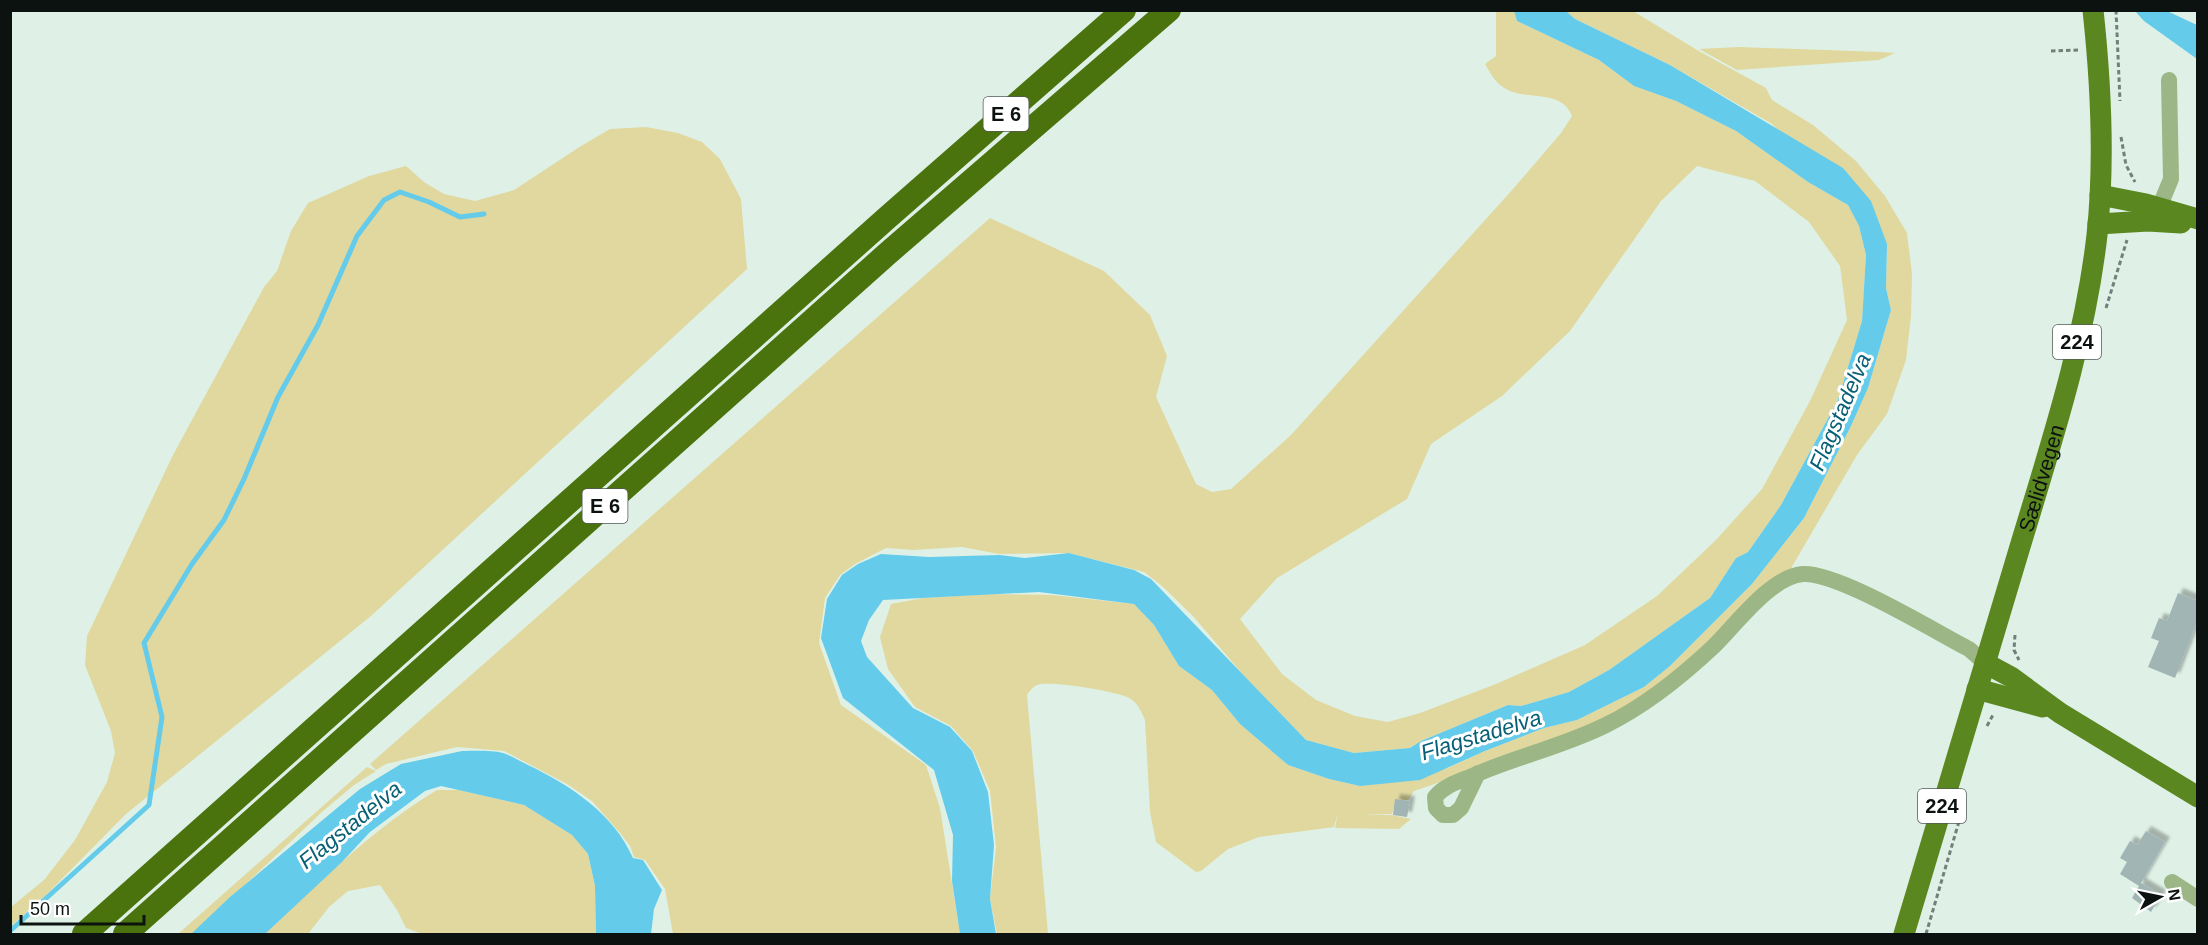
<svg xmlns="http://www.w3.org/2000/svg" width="2208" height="945" font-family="Helvetica,sans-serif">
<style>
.green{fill:#e0d89f;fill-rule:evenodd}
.water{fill:#65cbea}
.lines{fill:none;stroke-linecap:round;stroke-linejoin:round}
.stream{stroke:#65cbea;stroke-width:5}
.building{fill:#a0b5b4;filter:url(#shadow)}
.path{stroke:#737f78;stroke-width:3;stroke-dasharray:4.5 3;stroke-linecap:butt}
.minor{stroke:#9cb685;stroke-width:16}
.major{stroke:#5a871f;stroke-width:21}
.highway{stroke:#4a730d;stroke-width:24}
.labels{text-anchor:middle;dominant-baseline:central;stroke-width:6;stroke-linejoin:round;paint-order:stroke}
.shield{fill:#fff;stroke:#555957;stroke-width:1.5}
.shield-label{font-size:20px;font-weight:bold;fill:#0c120f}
.street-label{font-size:21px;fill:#0c120f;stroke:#fff}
.water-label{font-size:22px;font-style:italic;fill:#076075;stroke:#fff}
</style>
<defs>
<filter id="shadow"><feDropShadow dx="5" dy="-5" stdDeviation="1.5" flood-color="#0004"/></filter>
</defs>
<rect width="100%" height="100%" fill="#dff1e6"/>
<g class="green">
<path d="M1496 11H1514L1517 21 1599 60 1634 86 1676 101 1736 131 1808 182 1848 205 1859 226 1866 255 1862 321 1838 400 1781 505 1748 552 1736 558 1710 598 1609 670 1569 692 1521 706 1508 705 1421 741 1410 748 1354 753 1306 740 1245 677 1193 616 1162 586 1144 572 1069 553 999 554 962 547 913 550 886 548 855 564 840 575 825 598 819 643 841 705 926 765 940 808 960 934H673L665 889 645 860 634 857 630 846 620 833 592 801 567 784 504 751 457 747 386 764 376 770 370 764 990 218 1104 271 1150 315 1167 356 1156 397 1196 484 1212 492 1231 489 1291 435 1513 189 1561 133 1572 116C1561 88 1525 101 1506 89 1495 83 1491 74 1485 64L1496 56ZM1697 166 1755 181 1809 222 1840 266 1847 320 1810 401 1762 489 1715 541 1657 596 1585 645 1496 684 1420 713 1388 722 1355 716 1316 700 1282 674 1240 619 1277 578 1407 499 1431 444 1502 396 1570 331 1661 201Z"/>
<path d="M1566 11H1633L1697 50 1766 88 1772 100 1813 125 1856 161 1885 196 1907 233 1912 274 1911 316 1906 360 1887 414 1857 455 1786 577 1626 712 1496 763 1414 791 1408 800H1396L1392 814 1362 815H1392L1411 819 1399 829 1335 828 1338 812 1334 827 1259 837 1228 849 1201 871 1196 872 1156 842 1150 812 1145 720C1141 711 1138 703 1129 698 1116 691 1057 682 1041 684 1034 685 1031 689 1027 695L1048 934H997L990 899 996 847 990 791 973 751 951 726 915 707 888 669 880 637 891 604 923 598 987 594 1052 595 1134 604 1154 625 1179 666 1212 690 1240 724 1288 765 1329 779 1360 786 1382 783 1448 768 1485 751 1544 728 1577 720 1644 687 1670 666 1752 584 1804 518 1851 426 1868 388 1891 310 1886 288 1887 244 1772 124 1670 65 1575 19Z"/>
<polygon points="1739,47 1881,52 1895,53 1879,60 1737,70 1699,49"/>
<polygon points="646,127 678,133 702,142 720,159 741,199 747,269 371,616 126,814 46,895 11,926 11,907 44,880 75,840 107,782 115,753 111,731 85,665 87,636 173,455 264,287 277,271 291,231 308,203 369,176 406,166 424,182 444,194 475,201 514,190 581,146 610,129"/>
<polygon points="367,767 376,771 354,785 323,811 193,934 178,934"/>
<path d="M437 790H459L524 805 572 835 588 854 595 886 596 934H422L406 928 397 910 380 885 348 891 329 907 308 934H265C319 883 372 829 437 790Z"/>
</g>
<g class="water">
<polygon points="1514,11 1566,11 1575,19 1670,65 1843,168 1871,201 1887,244 1886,288 1891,310 1868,388 1851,426 1804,518 1752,584 1670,666 1644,687 1577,720 1544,728 1485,751 1420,780 1360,786 1329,779 1288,765 1240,724 1212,690 1179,666 1154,625 1134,604 1039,592 883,600 869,620 861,641 867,657 913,708 950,727 972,751 988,792 994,845 990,899 996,934 960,934 952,881 953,835 934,770 843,698 821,638 827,599 842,575 858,564 881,554 929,557 1000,555 1025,558 1069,553 1134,570 1151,579 1306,740 1354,753 1410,748 1421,741 1508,705 1521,706 1569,692 1609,670 1710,598 1736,558 1748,552 1781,505 1838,400 1862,321 1866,255 1859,226 1848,205 1808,182 1736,131 1676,101 1634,86 1599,60 1517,21"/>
<polygon points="2135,11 2167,11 2197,25 2197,59 2144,21"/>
<path d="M462 751C474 751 491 750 503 753 512 756 520 761 528 765 570 785 614 814 633 858L643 860 662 890 654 909 651 934H596L595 886 588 854 572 835 524 805 441 786 425 791 370 832 342 862 265 934H191L230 897 360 789 401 764Z"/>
</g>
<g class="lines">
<polyline class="stream" points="10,931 149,805 162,717 144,643 192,564 224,520 244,479 278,397 318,325 357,236 384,200 400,192 429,202 460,217 484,214"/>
</g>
<g class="building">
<polygon points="2178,593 2198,601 2198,619 2175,678 2148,667 2159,641 2151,638 2159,618 2167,621"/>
<polygon points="1395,799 1410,801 1407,817 1393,815"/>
<polygon points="2146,831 2165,842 2141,883 2161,895 2151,912 2132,898 2139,886 2120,874 2127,862 2120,858 2130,841 2137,845"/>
</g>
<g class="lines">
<g class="path">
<polyline points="2116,10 2120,101"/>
<polyline points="2051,51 2079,50"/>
<polyline points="2121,137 2126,165 2135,182"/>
<polyline points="2106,308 2127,240"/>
<polyline points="2015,635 2014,650 2019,660"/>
<polyline points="1987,726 1994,713"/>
<polyline points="1926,934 1960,818"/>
</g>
<g class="minor">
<polyline points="2159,208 2171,179 2169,80"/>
<path d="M1478 773 1461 808 1453 815H1443L1436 808 1435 797C1444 786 1457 782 1470 777 1514 757 1562 747 1606 725 1645 706 1681 677 1713 647 1735 626 1771 576 1803 574 1838 572 1934 631 1969 649L1985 663"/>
<polyline points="2172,882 2198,899"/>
</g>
<g class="major">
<polyline points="2100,195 2146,204 2198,219"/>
<polyline points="2098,224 2148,221 2181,223"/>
<polyline points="1985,663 2011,677 2060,713 2198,797"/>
<polyline points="1977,689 2043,707"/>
<path id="s1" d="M1904 934C1942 806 1981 678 2019 550 2050 447 2085 342 2097 235 2105 161 2101 84 2093 10"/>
</g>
<g class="highway">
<polyline points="84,934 888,217 1124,10"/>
<polyline points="125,934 887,254 1169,10"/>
</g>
</g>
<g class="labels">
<g class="shield">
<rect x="983.5" y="97" width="45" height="34" rx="4.5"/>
<rect x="2053" y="325" width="48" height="34" rx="4.5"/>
<rect x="582.5" y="489" width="45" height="34" rx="4.5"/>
<rect x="1918" y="789" width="48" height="34" rx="4.5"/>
</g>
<g class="shield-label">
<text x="1006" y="114">E 6</text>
<text x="2077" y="342">224</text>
<text x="605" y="506">E 6</text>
<text x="1942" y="806">224</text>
</g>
<g class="street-label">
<text stroke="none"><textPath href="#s1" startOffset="476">Sælidvegen</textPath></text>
</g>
<g class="water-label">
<text transform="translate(1840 412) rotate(-67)">Flagstadelva</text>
<text transform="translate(1481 735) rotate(-17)">Flagstadelva</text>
<text transform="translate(350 825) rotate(-39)">Flagstadelva</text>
</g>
</g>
<rect width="2208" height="945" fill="none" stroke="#0c120f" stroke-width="24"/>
<g transform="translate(2160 897) rotate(81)" stroke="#ffffff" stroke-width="4.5" paint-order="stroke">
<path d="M0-4.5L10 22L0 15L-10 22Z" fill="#0c120f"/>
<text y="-9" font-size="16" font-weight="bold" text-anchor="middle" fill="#0c120f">N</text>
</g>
<path d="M21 915v9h123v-9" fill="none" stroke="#0c120f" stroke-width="3"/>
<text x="30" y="915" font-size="18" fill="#0c120f" stroke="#ffffff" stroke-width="4.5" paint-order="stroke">50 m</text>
</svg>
